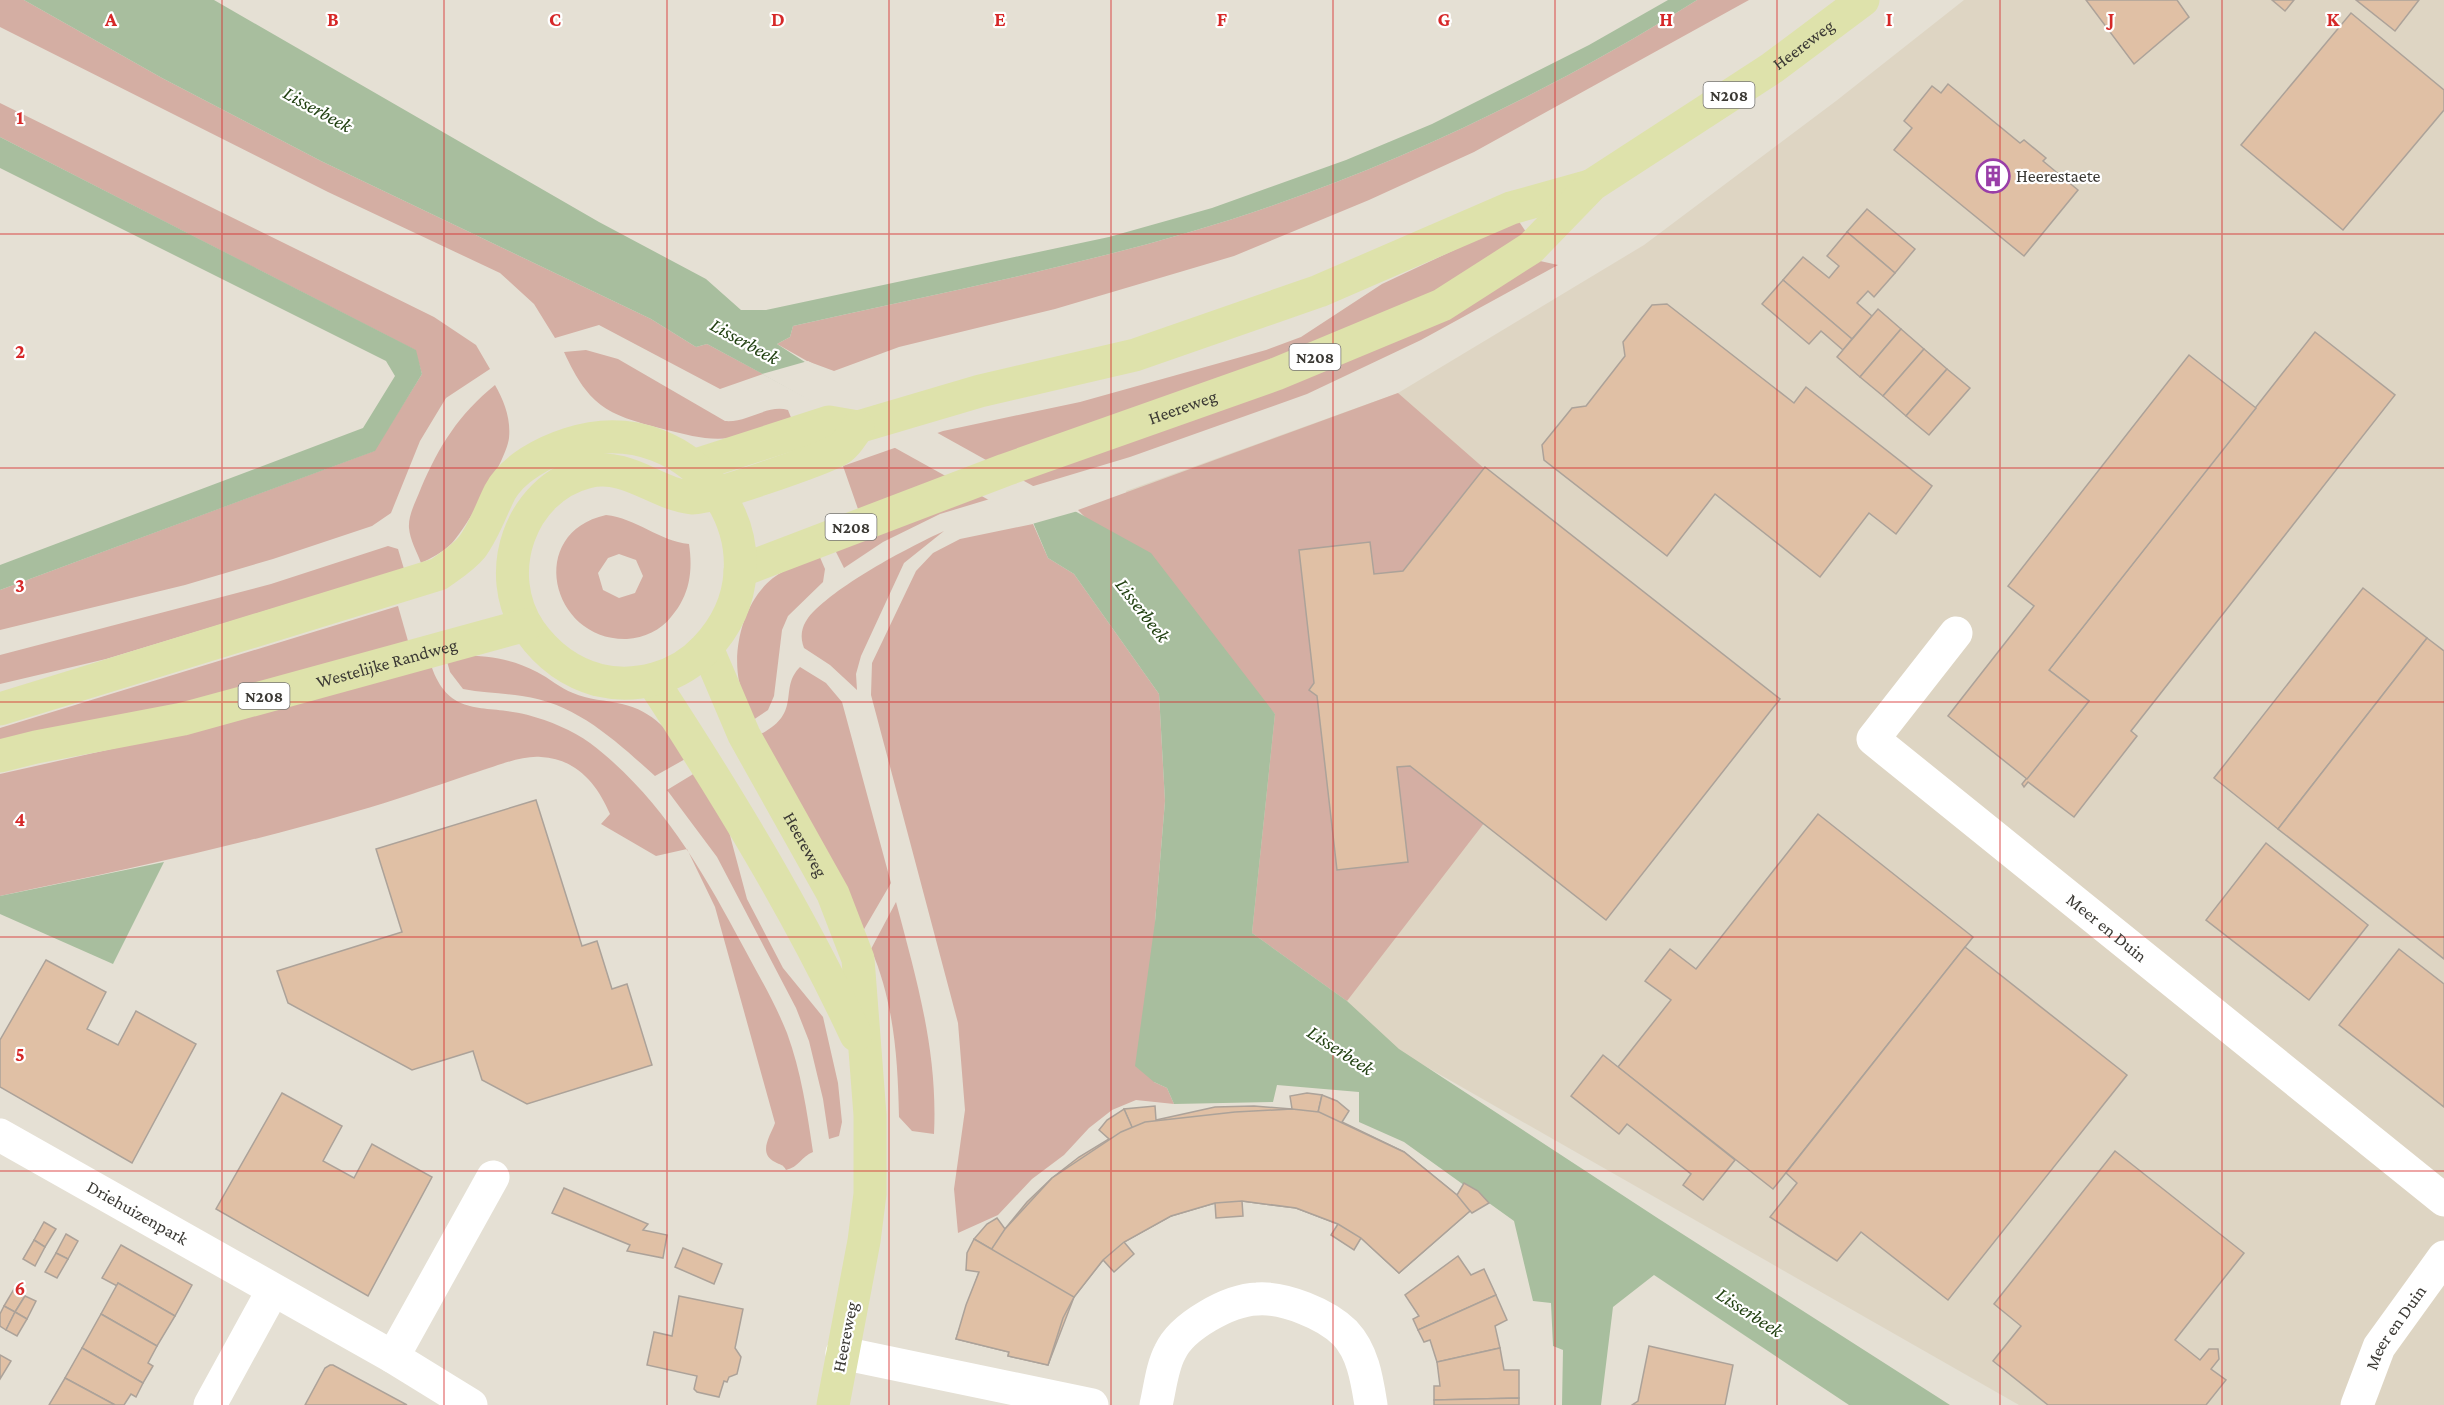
<svg xmlns="http://www.w3.org/2000/svg" width="2444" height="1405" font-family="'Crimson Pro',serif">
<style>
.built{fill:#ded5c3}
.green{fill:#d4aea3;fill-rule:evenodd}
.water{fill:#a8be9e}
.pier{fill:#e5e0d4}
.building{fill:#e0c0a5;stroke:#aca299;stroke-width:1.5}
.lines{fill:none;stroke-linecap:round;stroke-linejoin:round}
.minor{stroke:#fff;stroke-width:33}
.major{stroke:#dee2ab;stroke-width:33}
.grid{fill:none;stroke:#d62828;stroke-width:1.5;stroke-opacity:0.55}
.labels{text-anchor:middle;dominant-baseline:central;stroke-width:4.5;stroke-linejoin:round;paint-order:stroke}
.shield{fill:#fff;stroke:#767471;stroke-width:1.5}
.shield-label{font-size:16px;font-weight:bold;fill:#3b3934}
.street-label{font-size:18px;fill:#3b3934;stroke:#fff}
.poi-label{font-size:18px;fill:#3b3934;stroke:#fff;text-anchor:start}
.water-label{font-size:20px;font-style:italic;fill:#224112;stroke:#fff}
.grid-label{font-size:20px;text-anchor:middle;font-weight:bold;fill:#d62828;stroke:#fff;stroke-width:4.5;stroke-linejoin:round;paint-order:stroke}
</style>
<rect width="100%" height="100%" fill="#e5e0d4"/>
<polygon class="built" points="1964,0 2444,0 2444,1405 2019,1405 1234,957 1126,491 1398,393 1644,245 1836,101"/>
<g class="green">
<polygon points="0,0 24,0 162,78 321,161 651,319 696,347 707,344 763,374 720,389 599,325 555,338 534,304 500,273 328,192 0,27"/>
<path d="M1697 0H1749L1474 152 1369 200 1234 256 1055 309 899 347 834 371 807 361 777 344 790 337 793 326C926 296 1060 270 1190 232 1367 180 1541 98 1697 0Z"/>
<polygon points="0,103 434,317 476,345 490,369 446,398 420,441 391,513 372,526 273,559 185,585 0,630 0,590 374,451 422,374 415,350 0,137"/>
<polygon points="1518,220 1528,235 1426,297 1338,338 858,509 843,466 943,431 1080,402 1266,350 1301,337 1382,284"/>
<polygon points="1540,261 1558,265 1421,340 1307,394 1130,457 940,514 883,542 844,568 835,550"/>
<path d="M586 350 618 359 725 421C748 423 767 404 788 410L792 420C772 426 751 434 730 438 708 441 688 435 667 430 609 415 590 409 564 352Z"/>
<path d="M495 385C504 401 511 418 509 438 507 458 466 528 452 543 443 552 432 558 421 563 417 552 410 540 409 528 408 515 416 501 421 488 439 446 459 414 495 385Z"/>
<polygon points="1398,393 1486,470 1388,736 1488,818 1347,1001 1252,933 1275,714 1078,510"/>
<path d="M606 515C636 518 659 541 689 544 693 571 690 595 671 617 661 630 644 638 627 639 551 641 525 533 606 515ZM619 554 636 560 643 576 635 593 619 598 603 590 598 573 608 558Z"/>
<polygon points="1033,524 1048,558 1074,574 1159,694 1165,801 1155,922 1154,1082 1167,1088 1174,1104 1136,1100 1112,1110 1089,1128 1064,1155 1032,1179 998,1215 958,1233 954,1189 965,1110 958,1023 871,695 872,663 916,571 933,553 960,539"/>
<path d="M944 531 904 563 861 656 856 674 857 690 830 665 804 648C800 637 801 628 808 618 833 587 907 548 944 531Z"/>
<polygon points="388,546 398,549 404,569 106,659 0,684 0,655 271,584"/>
<path d="M819 555 825 569 823 582 788 616 782 630 774 696 768 710 753 720C748 707 742 694 739 681 732 646 745 600 773 578 786 568 805 562 819 555Z"/>
<polygon points="398,606 408,641 245,690 0,746 0,728"/>
<path d="M462 655C489 656 513 659 537 672 549 678 560 688 573 693 588 700 606 700 622 704 653 711 671 732 687 758L655 776C616 741 576 703 522 696 503 693 483 693 463 689L450 672 446 658Z"/>
<path d="M430 662C448 720 483 703 528 715 550 721 572 730 590 743 660 796 703 871 744 948 759 976 775 1003 787 1033 801 1071 807 1112 813 1152 801 1157 799 1167 786 1170 783 1164 780 1165 775 1162 757 1153 771 1135 775 1123L715 907 687 849 656 856 601 824 610 814C597 784 577 759 541 757 521 755 491 768 471 774 432 787 394 801 354 812 238 846 119 871 0 896V774L187 732Z"/>
<path d="M800 667 826 683 842 702 891 883 863 931 761 734C803 712 778 689 800 667Z"/>
<polygon points="695,773 728,828 747,899 783,968 823,1017 838,1083 842,1122 839,1136 829,1139 823,1099 809,1041 796,1008 717,857 667,790"/>
<path d="M896 902C917 981 938 1052 934 1134L912 1131 899 1117C898 1060 894 1002 871 949Z"/>
</g>
<g class="water">
<path d="M24 0H214L599 222 706 279 741 310H766L1109 237 1212 208 1346 160 1432 124 1589 45 1668 0H1697C1541 98 1367 180 1190 232 1060 270 926 296 793 326L790 337 777 344 808 364 1151 553 1275 714 1252 933 1347 1001 1399 1049 1659 1219 1950 1405H1849L1654 1275 1613 1307 1601 1405H1562L1563 1350 1553 1346 1551 1303 1533 1301 1514 1221 1404 1142 1359 1122V1092L1277 1085 1273 1102 1174 1104 1167 1088 1154 1082 1135 1066 1155 922 1165 801 1159 694 1074 574 1048 558 1032 520 707 344 696 347 651 319 321 161 162 78Z"/>
<polygon points="0,137 416,350 422,374 375,451 0,590 0,565 363,428 395,376 386,361 0,168"/>
<polygon points="164,862 113,964 0,914 0,896"/>
</g>
<polygon class="pier" points="808,361 1078,511 1032,524 762,374"/>
<g class="building">
<polygon points="2086,0 2177,0 2189,17 2134,64"/>
<polygon points="2272,0 2294,0 2285,11"/>
<polygon points="2356,0 2419,0 2395,31"/>
<polygon points="2351,13 2444,90 2444,110 2343,230 2241,145"/>
<polygon points="1948,84 2020,143 2024,140 2046,158 2043,161 2078,190 2024,256 1894,150 1912,128 1904,121 1932,86 1941,93"/>
<polygon points="1867,209 1915,249 1895,273 1847,232"/>
<polygon points="1847,232 1895,273 1874,297 1868,291 1857,303 1872,316 1852,339 1783,280 1803,257 1829,278 1839,266 1827,256"/>
<polygon points="1783,280 1852,339 1843,350 1821,331 1809,344 1762,304"/>
<polygon points="1667,304 1794,403 1806,387 1932,486 1896,534 1869,513 1820,577 1715,494 1667,556 1544,460 1542,445 1572,408 1586,406 1625,356 1623,342 1652,305"/>
<polygon points="1878,309 1901,329 1860,377 1837,357"/>
<polygon points="1901,329 1924,349 1883,396 1860,377"/>
<polygon points="2315,332 2395,395 2131,731 2137,736 2074,817 2028,782 2024,787 2022,784 2089,701 2049,670"/>
<polygon points="1924,349 1947,369 1906,416 1883,396"/>
<polygon points="2189,355 2256,408 2049,670 2089,701 2027,779 1948,716 2034,606 2008,586"/>
<polygon points="1947,369 1970,388 1929,435 1906,416"/>
<polygon points="1485,467 1780,699 1606,920 1410,766 1397,767 1408,862 1337,870 1317,696 1309,690 1314,683 1299,550 1370,542 1374,574 1403,571"/>
<polygon points="2363,588 2427,638 2278,829 2214,778"/>
<polygon points="2427,638 2444,651 2444,959 2278,829"/>
<polygon points="536,800 582,946 597,941 612,989 627,984 652,1065 527,1104 482,1080 473,1051 412,1070 288,1003 277,971 402,932 376,849"/>
<polygon points="1818,814 1973,937 1773,1189 1618,1067 1671,1000 1645,981 1670,949 1696,969"/>
<polygon points="2266,843 2368,925 2309,1000 2206,920"/>
<polygon points="1965,947 2127,1075 1948,1300 1861,1232 1837,1261 1770,1217 1797,1183 1786,1173"/>
<polygon points="2399,949 2444,984 2444,1107 2339,1025"/>
<polygon points="46,960 106,992 87,1029 118,1045 136,1011 196,1044 132,1163 0,1087 0,1040"/>
<polygon points="1603,1055 1735,1160 1703,1200 1683,1185 1691,1174 1627,1124 1619,1134 1571,1096"/>
<polygon points="282,1093 342,1126 323,1161 354,1178 372,1144 432,1177 368,1296 216,1209"/>
<polygon points="1307,1093 1322,1095 1296,1208 1242,1201 1243,1216 1216,1218 1215,1203 1171,1216 1124,1109 1155,1106 1156,1120 1215,1107 1254,1106 1292,1109 1290,1096"/>
<polygon points="1322,1095 1337,1101 1349,1111 1342,1122 1404,1152 1457,1195 1464,1183 1478,1191 1489,1203 1472,1213 1470,1211 1399,1273 1361,1238 1354,1250 1331,1235 1338,1224 1296,1208"/>
<polygon points="1124,1109 1171,1216 1124,1242 1134,1254 1114,1272 1103,1260 1074,1297 974,1239 987,1224 997,1218 1005,1229 1027,1202 1052,1178 1079,1157 1109,1139 1099,1130 1107,1120"/>
<polygon points="1292,1109 1319,1112 1404,1152 1457,1195 1470,1211 1399,1273 1361,1238 1338,1224 1296,1208 1242,1201 1215,1203 1171,1216 1124,1242 1103,1260 1074,1297 1048,1365 1008,1356 1009,1352 956,1339 979,1272 991,1250 1005,1229 1052,1178 1121,1132 1145,1122 1235,1112"/>
<polygon points="2115,1151 2244,1253 2175,1340 2200,1360 2209,1349 2218,1349 2219,1359 2211,1369 2226,1380 2206,1405 2048,1405 1993,1361 2021,1326 1994,1304"/>
<polygon points="564,1188 648,1224 643,1230 667,1235 663,1258 627,1251 630,1245 552,1213"/>
<polygon points="44,1222 56,1229 45,1247 34,1240"/>
<polygon points="66,1234 78,1241 68,1259 56,1253"/>
<polygon points="974,1239 1074,1297 1063,1318 1048,1365 1008,1356 1009,1352 956,1339 966,1305 979,1272 966,1270 967,1253"/>
<polygon points="34,1240 45,1247 35,1266 23,1259"/>
<polygon points="121,1245 192,1285 175,1316 118,1283 117,1286 102,1278"/>
<polygon points="683,1248 722,1264 714,1284 675,1267"/>
<polygon points="56,1253 68,1259 57,1278 45,1272"/>
<polygon points="1458,1256 1471,1275 1484,1269 1496,1295 1418,1330 1413,1319 1419,1316 1405,1295"/>
<polygon points="118,1283 175,1316 157,1346 101,1314"/>
<polygon points="14,1289 25,1296 15,1312 4,1306"/>
<polygon points="1496,1295 1507,1320 1495,1326 1500,1348 1437,1362 1430,1340 1424,1342 1418,1330"/>
<polygon points="25,1296 36,1301 27,1319 15,1312"/>
<polygon points="679,1296 743,1309 735,1348 741,1357 737,1374 729,1377 727,1382 724,1381 719,1397 697,1392 694,1389 697,1376 647,1365 654,1332 672,1336"/>
<polygon points="4,1306 15,1312 6,1330 0,1326 0,1314"/>
<polygon points="15,1312 27,1319 17,1336 6,1330"/>
<polygon points="101,1314 157,1346 148,1363 153,1366 143,1383 82,1348"/>
<polygon points="1649,1346 1733,1365 1725,1405 1632,1405 1638,1401"/>
<polygon points="82,1348 143,1383 136,1397 131,1394 124,1405 115,1405 65,1378"/>
<polygon points="1500,1348 1504,1370 1519,1370 1519,1398 1434,1400 1434,1386 1440,1386 1437,1362"/>
<polygon points="0,1355 11,1361 0,1379"/>
<polygon points="330,1365 333,1365 407,1405 305,1405 325,1368"/>
<polygon points="65,1378 115,1405 49,1405"/>
<polygon points="1519,1398 1519,1405 1434,1405 1434,1400"/>
</g>
<g class="lines">
<g class="minor">
<path id="s1" d="M1956 633 1873 739 2444 1200"/>
<path id="s2" d="M0 1135 393 1357 493 1177"/>
<polyline points="842,1353 1092,1405"/>
<polyline points="393,1357 471,1405"/>
<polyline points="210,1405 273,1290"/>
<path d="M1156 1405C1160 1388 1162 1367 1170 1352 1182 1326 1229 1300 1257 1299 1284 1297 1326 1314 1345 1333 1363 1352 1367 1380 1371 1405"/>
<path id="s3" d="M2357 1405 2379 1347 2444 1257"/>
</g>
<g class="major">
<polyline points="696,465 829,422 858,427 980,391 1135,355 1319,291 1511,208 1590,186"/>
<path id="s4" d="M740 571 1005 470 1276 374 1442 305 1531 248 1592 185 1772 68 1863 0"/>
<path id="s5" d="M707 648 744 735 833 894 858 959 870 1115V1194L864 1241 833 1405"/>
<path d="M652 680C727 795 798 911 856 1035"/>
<path d="M0 709 439 574C450 566 463 558 472 547 484 531 491 510 500 492 513 468 544 452 569 444 697 402 796 555 705 649 678 678 636 689 598 680 569 672 547 655 530 631 491 574 520 489 587 472 628 462 655 494 693 498 706 500 822 459 838 450 846 446 852 435 858 427"/>
<path id="s6" d="M0 756 36 747 183 719 526 625"/>
</g>
</g>
<path class="grid" d="M222 0V1405M444 0V1405M667 0V1405M889 0V1405M1111 0V1405M1333 0V1405M1555 0V1405M1777 0V1405M2000 0V1405M2222 0V1405M0 234H2444M0 468H2444M0 702H2444M0 937H2444M0 1171H2444"/>
<defs>
<symbol id="building-ring" viewBox="-11 -11 22 22"><circle r="9.5" fill="#fff" stroke="#993ea8" stroke-width="1.5"/><path d="M-4-6H4V6H1V3H-1V6H-4ZM-2.5-4.3h1.7v1.8h-1.7ZM.8-4.3h1.7v1.8H.8ZM-2.5-1h1.7V.8h-1.7ZM.8-1h1.7V.8H.8Z" fill="#993ea8"/></symbol>
</defs>
<g fill-rule="evenodd">
<use href="#building-ring" x="1974" y="157" width="38" height="38"/>
</g>
<g class="labels">
<g class="shield">
<rect x="1703.5" y="82" width="51" height="26" rx="4.5"/>
<rect x="1289.5" y="344" width="51" height="26" rx="4.5"/>
<rect x="825.5" y="514" width="51" height="26" rx="4.5"/>
<rect x="238.5" y="683" width="51" height="26" rx="4.5"/>
</g>
<g class="shield-label">
<text x="1729" y="95">N208</text>
<text x="1315" y="357">N208</text>
<text x="851" y="527">N208</text>
<text x="264" y="696">N208</text>
</g>
<g class="street-label">
<text stroke="none"><textPath href="#s4" startOffset="1198">Heereweg</textPath></text>
<text stroke="none"><textPath href="#s4" startOffset="472">Heereweg</textPath></text>
<text stroke="none"><textPath href="#s6" startOffset="398">Westelijke Randweg</textPath></text>
<text stroke="none"><textPath href="#s5" startOffset="220">Heereweg</textPath></text>
<text stroke="none"><textPath href="#s1" startOffset="435">Meer en Duin</textPath></text>
<text stroke="none"><textPath href="#s2" startOffset="158">Driehuizenpark</textPath></text>
<text stroke="none"><textPath href="#s3" startOffset="87">Meer en Duin</textPath></text>
<text transform="translate(845 1337) rotate(-79)">Heereweg</text>
</g>
<g class="poi-label">
<text x="2016" y="176">Heerestaete</text>
</g>
<g class="water-label">
<text transform="translate(318 109) rotate(29)">Lisserbeek</text>
<text transform="translate(745 341) rotate(29)">Lisserbeek</text>
<text transform="translate(1143 610) rotate(52)">Lisserbeek</text>
<text transform="translate(1341 1050) rotate(33)">Lisserbeek</text>
<text transform="translate(1750 1312) rotate(33)">Lisserbeek</text>
</g>
</g>
<g class="grid-label">
<text x="111" y="26">A</text>
<text x="333" y="26">B</text>
<text x="555" y="26">C</text>
<text x="778" y="26">D</text>
<text x="1000" y="26">E</text>
<text x="1222" y="26">F</text>
<text x="1444" y="26">G</text>
<text x="1666" y="26">H</text>
<text x="1889" y="26">I</text>
<text x="2111" y="26">J</text>
<text x="2333" y="26">K</text>
<text x="20" y="124">1</text>
<text x="20" y="358">2</text>
<text x="20" y="592">3</text>
<text x="20" y="826">4</text>
<text x="20" y="1061">5</text>
<text x="20" y="1295">6</text>
</g>
</svg>
